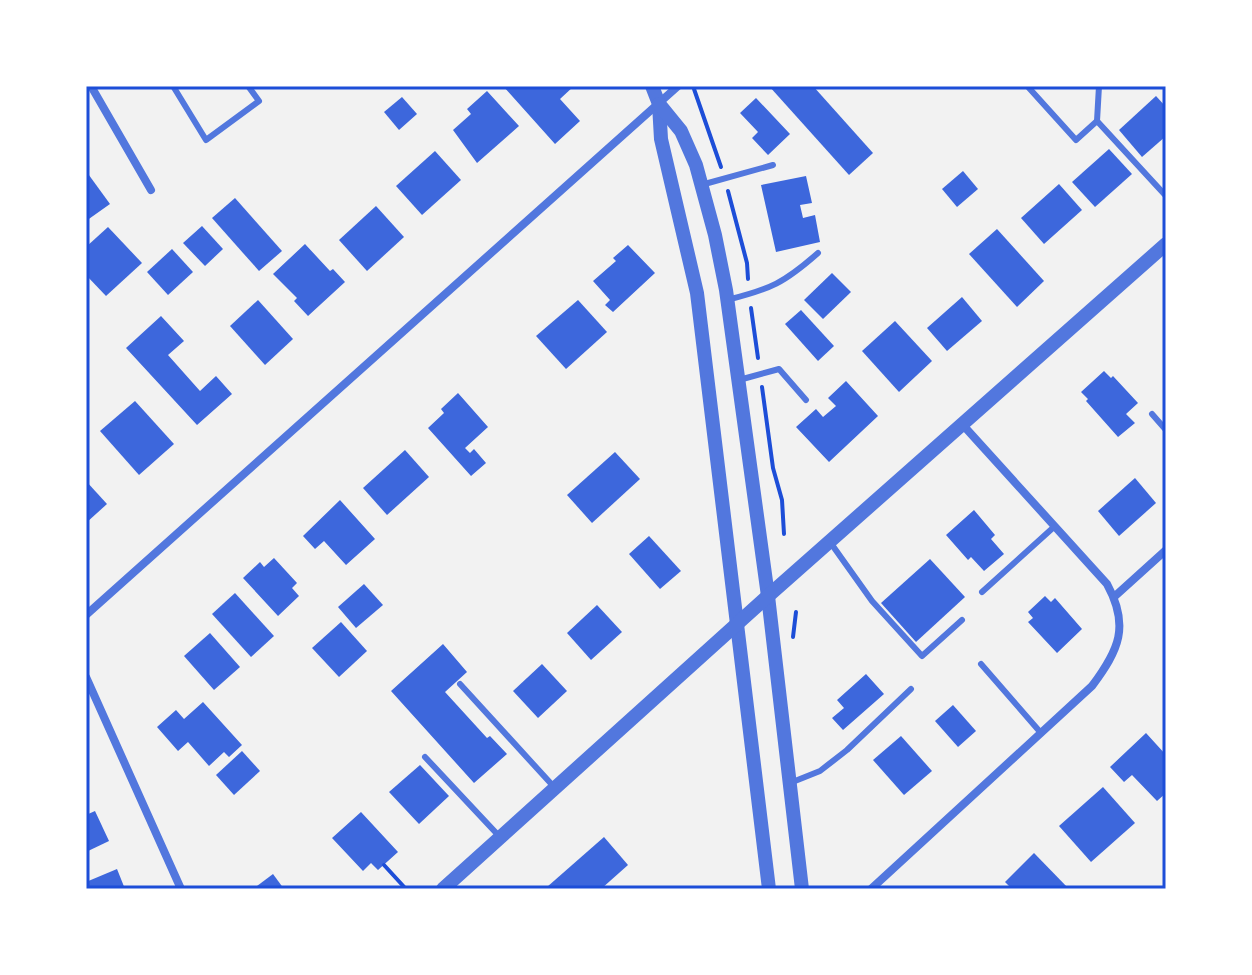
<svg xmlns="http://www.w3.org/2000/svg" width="1252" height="975" font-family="'Noto Sans',sans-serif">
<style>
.building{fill:#3d67dc}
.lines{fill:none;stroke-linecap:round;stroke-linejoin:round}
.path{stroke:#1d4ed8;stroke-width:4}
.service{stroke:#5277de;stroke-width:6}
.minor{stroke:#5277de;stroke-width:8}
.tertiary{stroke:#5277de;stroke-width:14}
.neatline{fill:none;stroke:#1d4ed8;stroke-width:3}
</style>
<rect width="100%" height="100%" fill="#f2f2f2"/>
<g class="building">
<polygon points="503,86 574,86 560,99 580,121 555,144"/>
<polygon points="769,86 813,86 873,153 849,175"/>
<polygon points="487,91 519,126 477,163 453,130 471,114 467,109"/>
<polygon points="1156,96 1166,107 1166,136 1142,157 1119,130"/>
<polygon points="402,97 417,114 399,130 384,112"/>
<polygon points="756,98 790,134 768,155 752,138 758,132 740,113"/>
<polygon points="1109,149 1132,174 1095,207 1072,182"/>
<polygon points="435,151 461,180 422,215 396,186"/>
<polygon points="86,171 110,204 86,221"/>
<polygon points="963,171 978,189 957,207 942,189"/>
<polygon points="806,176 812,203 800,205 803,218 815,215 820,242 776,252 761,185"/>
<polygon points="1059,184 1082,210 1044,244 1021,218"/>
<polygon points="235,198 282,251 259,271 212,218"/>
<polygon points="376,206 404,237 367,271 339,240"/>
<polygon points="202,226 223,249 205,266 183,243"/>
<polygon points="108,227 142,263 106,296 86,275 86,247"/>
<polygon points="997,229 1044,281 1017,307 969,254"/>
<polygon points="305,244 330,271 333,269 345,282 308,316 294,301 297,298 273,274"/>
<polygon points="628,245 655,273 613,312 605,305 610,300 593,281 616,261 613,258"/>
<polygon points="172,249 193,272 168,295 147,272"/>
<polygon points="832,273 851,292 823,319 804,300"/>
<polygon points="962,297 982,321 947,351 927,328"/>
<polygon points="258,300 293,339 265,365 230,326"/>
<polygon points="578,300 607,332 566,369 536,336"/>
<polygon points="801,310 834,346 818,361 785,324"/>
<polygon points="161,316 184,341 168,355 200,391 216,376 232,394 197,425 126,348"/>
<polygon points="895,321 932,361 899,392 862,351"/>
<polygon points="1104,371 1111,378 1113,376 1138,403 1126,414 1135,423 1118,437 1086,401 1088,399 1081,392"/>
<polygon points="846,381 878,416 829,462 796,427 816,409 823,417 836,406 828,398"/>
<polygon points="458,393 488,427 465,448 470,453 474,449 486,463 471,476 428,428 444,413 441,409"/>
<polygon points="135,401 174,444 139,475 100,431"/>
<polygon points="405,450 429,477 387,515 363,488"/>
<polygon points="615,452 640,479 592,523 567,495"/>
<polygon points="1135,478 1156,503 1119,536 1098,511"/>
<polygon points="86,481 107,504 86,523"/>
<polygon points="340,500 375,539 346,565 324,541 315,549 303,536"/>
<polygon points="974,510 995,535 991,539 1004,554 984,571 971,557 968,560 946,535"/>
<polygon points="649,536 681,571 660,589 629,554"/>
<polygon points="274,558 297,583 292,588 299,596 278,616 243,578 260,562 264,567"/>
<polygon points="930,559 965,597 916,642 881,603"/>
<polygon points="364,584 383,605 356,628 338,607"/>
<polygon points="235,593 274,636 251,657 212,614"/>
<polygon points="1045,596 1051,602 1055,598 1082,629 1057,653 1028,622 1033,618 1028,612"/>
<polygon points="597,605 622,632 591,660 567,633"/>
<polygon points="341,622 367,651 339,677 312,648"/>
<polygon points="210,633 240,667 214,690 184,656"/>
<polygon points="443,644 467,672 445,692 487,738 490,736 507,754 474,783 391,691"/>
<polygon points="542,664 567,691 538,718 513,691"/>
<polygon points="866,674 884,694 843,730 832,718 844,708 837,700"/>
<polygon points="203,702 242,745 229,757 224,752 209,766 188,742 178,751 157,727 176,710 184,719"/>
<polygon points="953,705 976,731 958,747 935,721"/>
<polygon points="1146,733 1166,755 1166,793 1157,801 1132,775 1124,782 1110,767"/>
<polygon points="901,736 932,771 904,795 873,760"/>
<polygon points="242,751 260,771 234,795 216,775"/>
<polygon points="420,765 449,796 419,824 389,792"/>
<polygon points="1103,787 1135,823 1091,862 1059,826"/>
<polygon points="95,811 109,841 86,852 86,815"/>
<polygon points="361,812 398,852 378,870 371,863 363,871 332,838"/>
<polygon points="604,837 628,865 601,889 549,889 547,887"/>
<polygon points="1034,853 1069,889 1012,889 1005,882"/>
<polygon points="117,869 125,889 86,889 86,882"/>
<polygon points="273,874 284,889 253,889"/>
</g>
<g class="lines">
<g class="path">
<polyline points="694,89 721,167"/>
<polyline points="728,191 747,263 748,279"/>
<polyline points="751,308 758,358"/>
<polyline points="762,387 773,468 782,500 784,534"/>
<polyline points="793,637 796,612"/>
<polyline points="384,865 406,889"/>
</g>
<g class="service">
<polyline points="173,86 206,140 259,101 248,86"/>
<polyline points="1099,86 1097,121 1166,196"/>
<polyline points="1029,88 1076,140 1097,121"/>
<polyline points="701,185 773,165"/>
<path d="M727 300C771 289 784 283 818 253"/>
<polyline points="739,380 779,369 806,400"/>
<polyline points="1152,414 1166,430"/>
<polyline points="830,542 872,601 922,656 962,620"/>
<polyline points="982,592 1055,526"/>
<polyline points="981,664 1041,733"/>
<polyline points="460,684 555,788"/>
<polyline points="425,757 499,836"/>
<polyline points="790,783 820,771 847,750 911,689"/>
</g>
<g class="minor">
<polyline points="91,86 151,190"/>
<polyline points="1114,597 1166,550"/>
<polyline points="86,615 678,86"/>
<polyline points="86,677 181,889"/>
<path d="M871 889 1092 686C1119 650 1130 626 1107 584L962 424"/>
</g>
<g class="tertiary">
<polyline points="652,86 659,104 661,139 697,293 769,889"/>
<polyline points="659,104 681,131 696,165 715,235 726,290 768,596 802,889"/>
<polyline points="443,889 768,596 1166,244"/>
</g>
</g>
<rect width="1252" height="975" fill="none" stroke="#ffffff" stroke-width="176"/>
<rect x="88" y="88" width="1076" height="799" class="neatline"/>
</svg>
